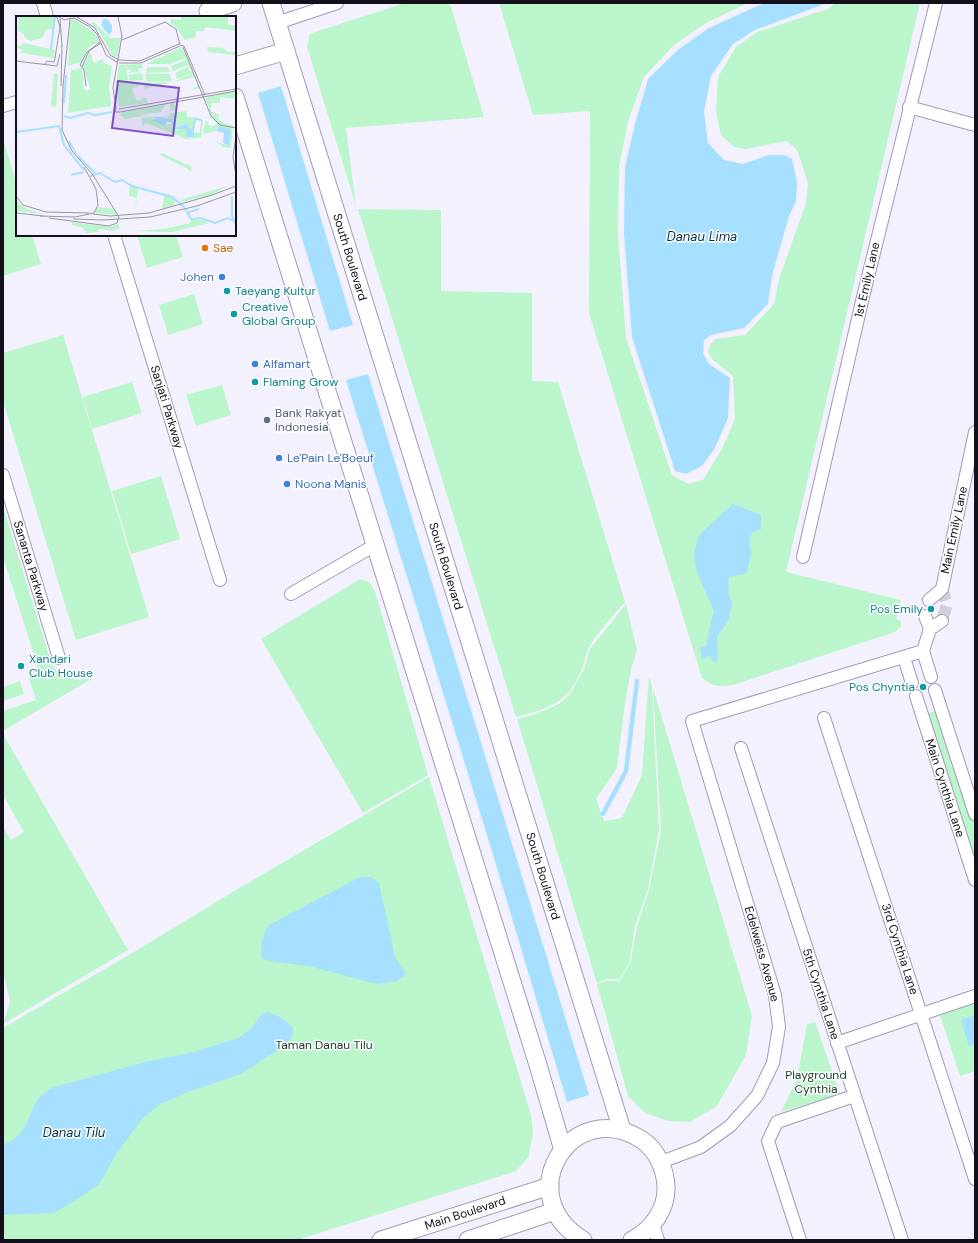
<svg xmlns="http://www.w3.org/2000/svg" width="978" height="1243" font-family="'DM Sans',sans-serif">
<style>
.green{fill:#bbf5cb}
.water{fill:#a6e0fe}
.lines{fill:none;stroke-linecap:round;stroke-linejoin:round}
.stream{stroke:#a6e0fe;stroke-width:4.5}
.street-tunnel{stroke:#d2cfdd;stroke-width:12;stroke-dasharray:12 6;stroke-linecap:butt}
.street-casing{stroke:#a19ab9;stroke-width:14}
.secondary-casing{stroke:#a19ab9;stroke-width:19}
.street{stroke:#fff;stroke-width:12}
.secondary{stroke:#fff;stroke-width:17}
.food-dot{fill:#e8710a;stroke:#fff;stroke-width:1.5}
.shop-dot{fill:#3f7fe0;stroke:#fff;stroke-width:1.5}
.culture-dot{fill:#0f9aa8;stroke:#fff;stroke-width:1.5}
.service-dot{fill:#5c6f8a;stroke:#fff;stroke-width:1.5}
.labels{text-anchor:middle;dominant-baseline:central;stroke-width:3;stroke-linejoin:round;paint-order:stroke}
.food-label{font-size:12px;fill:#c56008;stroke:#fff;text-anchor:start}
.street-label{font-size:12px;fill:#13101b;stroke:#fff}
.shop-label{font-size:12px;fill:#366cbe;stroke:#fff;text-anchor:start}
.culture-label{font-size:12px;fill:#0d838f;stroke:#fff;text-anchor:start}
.service-label{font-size:12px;fill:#4e5e75;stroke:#fff;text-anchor:start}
.park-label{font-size:12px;fill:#173b24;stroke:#fff}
.water-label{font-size:13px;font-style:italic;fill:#002f43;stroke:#fff}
.inset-river{fill:none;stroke:#a6e0fe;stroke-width:2}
.inset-road{fill:none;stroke:#9a97a4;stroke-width:1}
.view{fill:#7e4fc7;fill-opacity:0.15;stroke:#7e4fc7;stroke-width:2}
.inset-edge{fill:none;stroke:#13101b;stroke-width:2}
</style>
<rect width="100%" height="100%" fill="#f4f1ff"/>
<g class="green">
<polygon points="405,3 448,3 451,7 484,117 346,128 356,206 307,47 310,34 318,31"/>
<path d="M499 3H748L706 23 674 45 644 77 628 121 619 167 618 234 626 338 672 475 688 484 703 480 721 451 735 419 733 376 712 359 708 352 710 345 715 339 745 335 774 304 779 279 806 203 808 183 797 150 787 141 745 149 734 147 721 135 716 112 718 77 736 47 757 32 828 9 835 3H920L786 572 901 600 896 619 901 621V627L895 632 733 685C721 687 712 687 702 678L589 313 590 111 533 115Z"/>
<polygon points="3,139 17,185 17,235 32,235 41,264 3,276"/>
<path d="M358 209 441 210V291L532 293V381L558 382 625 602C614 615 596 633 589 648 585 654 585 662 582 669 568 703 550 708 516 717Z"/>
<polygon points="137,235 176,235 183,257 147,268"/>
<polygon points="194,294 203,324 168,335 159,305"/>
<polygon points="63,335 149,617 76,640 3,401 3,353"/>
<polygon points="132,382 142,413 92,429 83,397"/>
<polygon points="222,385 231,415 196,426 186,395"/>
<polygon points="161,476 180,539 131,554 112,491"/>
<path d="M3 507 52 665C62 681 75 681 93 678L3 731V727L4 726 3 711 36 700 29 678 40 674 3 557Z"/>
<polygon points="360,579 369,582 375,591 428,775 363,813 261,639"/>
<polygon points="626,604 637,650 631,669 624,710 617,768 596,799 604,821 622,818 642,775 649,676 652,686 659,830 648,889 635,926 629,964 619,979 606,979 597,983 517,719 536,714 559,704 570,694 584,669 590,649"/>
<polygon points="20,681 24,694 3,701 3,687"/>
<polygon points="653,688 752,1016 746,1055 717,1106 690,1122 668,1121 645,1113 628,1096 597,984 606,981 619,981 630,964 637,927 649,890 661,830"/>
<polygon points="938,710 975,824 975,867 925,714"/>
<polygon points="3,734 128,950 3,1024 10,1001 3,971 3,830 4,829 11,840 24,832 3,795"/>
<polygon points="429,777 531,1115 533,1132 529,1156 516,1171 297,1240 3,1240 3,1028 134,952 231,893"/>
<polygon points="975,1000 975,1071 960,1076 939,1012"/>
<polygon points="815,1022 840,1094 781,1112 797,1079 807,1024"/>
</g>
<g class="water">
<polygon points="764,3 827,3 755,30 733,44 711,76 704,112 708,143 724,160 743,164 769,155 784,155 792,159 797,182 796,201 789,216 772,276 768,304 744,328 711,335 704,340 703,353 709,364 730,378 728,418 715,448 702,466 686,474 675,471 632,337 624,234 625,167 635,124 648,79 679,49 709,28"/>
<polygon points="281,86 353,325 330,331 258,93"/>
<polygon points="368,374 589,1095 567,1102 491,848 346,380"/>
<polygon points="733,504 761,515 761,529 753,532 749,539 751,553 747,573 729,577 728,592 732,602 729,620 717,637 718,661 713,662 711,656 702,659 700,647 706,646 709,631 714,611 697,573 694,554 699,535"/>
<path d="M360 877H371L379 883 395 957 406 974 397 981 377 984 309 966 276 962 262 959C260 946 262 936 269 925Z"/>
<path d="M268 1012 282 1018 293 1028V1035L286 1045 241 1074 188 1092 160 1104 142 1119 117 1153 99 1184 81 1197 54 1213 3 1215V1145C29 1134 25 1119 39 1098 42 1094 47 1091 51 1088L145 1062 194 1052 238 1038 252 1028 261 1014Z"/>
<polygon points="975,1015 975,1044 969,1046 961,1020"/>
</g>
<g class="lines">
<polyline class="stream" points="603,814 626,771 637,681"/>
<polyline class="street-tunnel" points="942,589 947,604 942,621"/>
<defs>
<g id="street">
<polyline points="43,3 47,17"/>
<polyline points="277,23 337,3"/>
<polyline points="3,106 17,102"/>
<polyline points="909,107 975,125"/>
<polyline points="114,235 220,580"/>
<polyline points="3,475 59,658"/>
<polyline points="803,557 863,297 936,3"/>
<polyline points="291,594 375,545"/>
<polyline points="929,600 942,589 975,432"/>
<polyline points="925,616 930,629"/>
<polyline points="923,651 930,629 942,621"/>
<polyline points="923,651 931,677"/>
<polyline points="904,658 912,683"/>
<polyline points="935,690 975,814"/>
<polyline points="916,696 975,880"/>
<polyline points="824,718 975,1179"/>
<polyline points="741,748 902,1240"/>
<polyline points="837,1043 975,996"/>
<polyline points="661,1162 701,1147 730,1126 757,1096 773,1063 779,1027 775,995 692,721 923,651"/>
<polyline points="653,1224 658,1240"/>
<polyline points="800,1240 768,1141 777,1122 854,1096"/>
</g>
<g id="secondary">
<polyline points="271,3 622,1130"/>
<polyline points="208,11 233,3"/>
<polyline points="235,66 286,51"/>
<polyline points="235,97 538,1065 563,1150"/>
<polyline points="381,1240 550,1186"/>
<polyline points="468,1240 555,1211"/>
<path d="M583 1240C509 1195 572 1095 642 1140 657 1150 665 1169 666 1186 667 1209 652 1230 632 1240"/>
</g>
</defs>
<use href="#street" class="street-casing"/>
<use href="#secondary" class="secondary-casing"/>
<use href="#street" class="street"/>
<use href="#secondary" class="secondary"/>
</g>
<circle class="food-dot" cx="205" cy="248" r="4"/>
<g class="shop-dot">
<circle cx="222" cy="277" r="4"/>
<circle cx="255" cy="364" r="4"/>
<circle cx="279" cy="458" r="4"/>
<circle cx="287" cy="484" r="4"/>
</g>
<g class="culture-dot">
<circle cx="227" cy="291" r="4"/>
<circle cx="234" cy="314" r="4"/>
<circle cx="255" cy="382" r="4"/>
<circle cx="931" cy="609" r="4"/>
<circle cx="21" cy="666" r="4"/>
<circle cx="923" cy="687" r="4"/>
</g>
<circle class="service-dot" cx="267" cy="420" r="4"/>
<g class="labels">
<g class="food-label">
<text x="213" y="248">Sae</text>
</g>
<g class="street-label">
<text transform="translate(350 257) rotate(73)">South Boulevard</text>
<text transform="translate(867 280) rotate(-77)">1st Emily Lane</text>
<text transform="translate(167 407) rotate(73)">Sanjati Parkway</text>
<text transform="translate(954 530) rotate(-78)">Main Emily Lane</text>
<text transform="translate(31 566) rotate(73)">Sananta Parkway</text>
<text transform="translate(446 566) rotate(73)">South Boulevard</text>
<text transform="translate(945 788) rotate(72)">Main Cynthia Lane</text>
<text transform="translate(543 876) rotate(73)">South Boulevard</text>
<text transform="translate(900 949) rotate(72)">3rd Cynthia Lane</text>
<text transform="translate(762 954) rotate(74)">Edelweiss Avenue</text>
<text transform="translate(821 994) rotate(72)">5th Cynthia Lane</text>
<text transform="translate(465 1213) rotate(-18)">Main Boulevard</text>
</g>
<g class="shop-label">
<text x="214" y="277" text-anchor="end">Johen</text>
<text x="263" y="364">Alfamart</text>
<text x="287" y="458">Le'Pain Le'Boeuf</text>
<text x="295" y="484">Noona Manis</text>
</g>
<g class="culture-label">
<text x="235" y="291">Taeyang Kultur</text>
<text x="242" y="307">Creative<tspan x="242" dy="14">Global Group</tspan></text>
<text x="263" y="382">Flaming Grow</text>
<text x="923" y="609" text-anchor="end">Pos Emily</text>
<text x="29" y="659">Xandari<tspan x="29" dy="14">Club House</tspan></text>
<text x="915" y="687" text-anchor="end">Pos Chyntia</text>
</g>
<g class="service-label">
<text x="275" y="413">Bank Rakyat<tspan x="275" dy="14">Indonesia</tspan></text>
</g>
<g class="park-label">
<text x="324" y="1045">Taman Danau Tilu</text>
<text x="816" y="1075">Playground<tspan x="816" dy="14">Cynthia</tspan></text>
</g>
<g class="water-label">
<text x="702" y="236">Danau Lima</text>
<text x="74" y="1132">Danau Tilu</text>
</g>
</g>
<g transform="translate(16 16)">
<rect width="220" height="220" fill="#f4f1ff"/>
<path d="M0 1H39L38 14 31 13 26 22 15 25 9 22 7 17 2 15 3 2ZM165 1H212V9L220 10V15L189 11 188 15H180V21L169 24 160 11 154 7 155 3 165 4ZM57 3 78 16 83 25 72 32 65 46 52 50 54 5ZM78 6 94 22H105L101 41 96 39 83 15 74 7ZM7 27 39 34 38 42 5 37 6 33 0 32V29L6 30ZM191 31 207 32 210 35 220 36V39L192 36ZM164 32 167 33 184 72 175 75 182 69 178 61 157 66 176 57 169 42 154 48H130ZM74 36 78 47 86 43 88 47 96 50 93 70 95 90 52 97 55 54 66 52 68 73 71 75 74 72 67 50ZM169 44 172 49 157 55 155 50ZM126 48 127 56 126 52 122 53 125 55 112 57 116 54H111L112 66H125L122 68 126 67 128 68V65L131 67 155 66 129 73 127 68 116 73 121 85 130 81 132 87 103 91 100 69 103 49ZM131 51H152L154 56 130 57ZM172 51 175 57 161 63 159 57ZM125 57 126 61 128 57 127 64 114 65 112 59ZM38 58H42L40 91 35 90ZM129 58H154L156 65 131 66ZM220 75V83L204 81V87H195V96H199L195 99 190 84 191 81ZM158 87 160 94 154 95V88H150L145 96 127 99 120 96 126 100 109 103 104 99 106 96ZM170 95 171 101 184 102 178 103 177 115 170 108 159 110 151 101 135 103 149 110 155 107 160 114 164 112 170 113V121L177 122 179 116 184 117 185 104H187L185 122 170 123 130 107 127 112 125 102 153 100 154 97ZM199 98H203L202 103 209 108 217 109 215 132 207 131 201 126 213 130 215 114 202 110 201 115 187 118 190 104 195 111 201 108 195 101ZM146 137 176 151 175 155 165 149 163 151 164 149 144 139ZM114 168 122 173 119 196 120 182 113 180ZM214 169 195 179 164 186V184ZM148 179 159 183 158 190 146 193ZM0 185 11 193 28 198 0 195ZM82 191 98 193 103 199 79 197ZM175 204H187L193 207 156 216 117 215 148 213 174 207ZM56 206 94 211 102 208 104 212 98 215 83 213 82 216 71 217 66 211 56 209Z" fill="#bbf5cb"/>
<path d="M87 3H91L96 9V16L93 18 95 22 85 9ZM142 101 155 103 160 111 170 108 178 116V121H170V113H158L155 106H151L149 110 136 104ZM203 110 215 114 213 130 207 127 208 117 201 115Z" fill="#a6e0fe"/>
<path class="inset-river" d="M35 33 39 1M48 87 50 59M48 100 54 102 72 97 79 99 96 96M177 115 179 103 186 104M0 116 43 110 48 129 68 154M53 125 60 137M62 140 79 157M55 159 68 156M74 160 84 157 99 166 106 164 116 170 156 181 168 191 175 203 185 202 199 207 212 202 217 205M216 180V201L220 208M171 197 183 193"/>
<path class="inset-road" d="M43 1 49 4 55 2M61 1 79 12 94 39 103 44M102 1 106 20 97 72 100 92 99 96H104M44 3 46 30M54 3 58 2 74 11 81 18 90 39 102 47M106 24 149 6 160 13 164 29 168 30M168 30 189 79M167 31 195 100 204 109 220 112M103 44 124 45 163 28M0 45 41 50 44 38M103 47H125L164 30M29 48 31 45 38 46 39 42 44 11 41 1M66 51 73 35 85 27M45 70 46 29M70 70 68 54 64 49 71 36 84 26M103 93 220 73M104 96 220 75M220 120 217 141 220 160M0 129V154M0 180 7 189 30 196 73 197M0 197 27 200M77 198 94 200 133 197 196 179 220 170M24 200 59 201 78 197 82 189 80 173 68 151M33 202 93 210 101 207 103 201 77 159 56 135 46 114 47 70 54 3M57 203 87 204 134 201 181 190 220 176"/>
<path class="view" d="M102 65 163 72 157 120 96 112Z"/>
<rect width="220" height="220" class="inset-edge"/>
</g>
<rect width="978" height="1243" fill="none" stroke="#13101b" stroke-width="8"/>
</svg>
